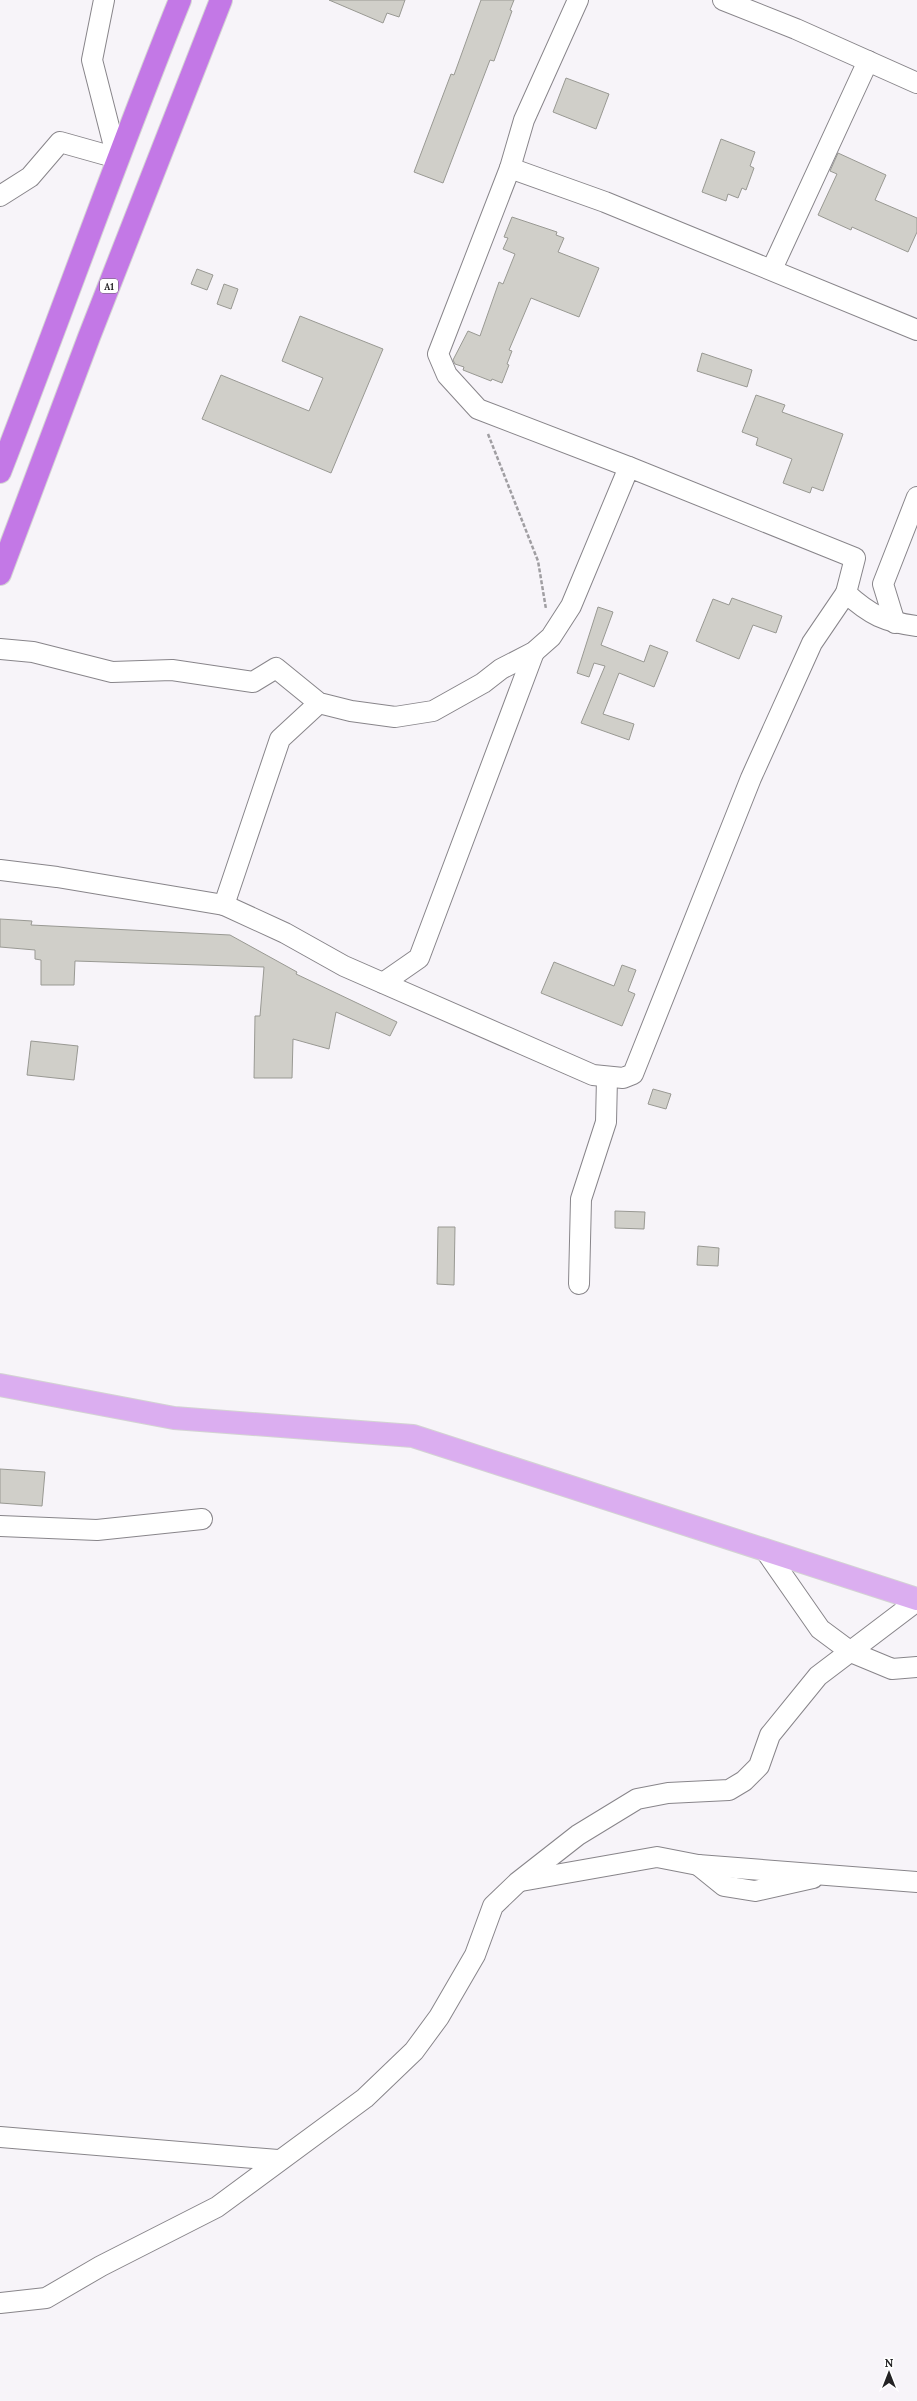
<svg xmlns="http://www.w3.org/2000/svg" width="917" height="2401" font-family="Lora,serif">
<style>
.building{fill:#d0cfc9;stroke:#999993}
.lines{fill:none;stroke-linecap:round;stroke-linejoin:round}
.minor-casing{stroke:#88858a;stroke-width:22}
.major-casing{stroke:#d3d3d3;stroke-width:24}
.highway-casing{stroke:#d3d3d3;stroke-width:24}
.path{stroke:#a09ea2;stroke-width:2.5;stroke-dasharray:4 2;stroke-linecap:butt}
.minor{stroke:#fff;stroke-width:20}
.major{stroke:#dbaef0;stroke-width:22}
.highway{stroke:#c378e6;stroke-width:22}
.labels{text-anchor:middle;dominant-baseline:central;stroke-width:4;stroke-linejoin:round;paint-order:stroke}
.shield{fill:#fff;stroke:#656466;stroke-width:1}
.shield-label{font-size:9px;font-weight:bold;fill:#232224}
</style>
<rect width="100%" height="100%" fill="#f7f4f9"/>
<g class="building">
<polygon points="329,0 405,0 399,17 387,13 383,23"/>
<polygon points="481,0 514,0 510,10 512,11 494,61 490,60 443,183 414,172 451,74 454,75"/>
<polygon points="566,78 609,94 596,129 553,112"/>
<polygon points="721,139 755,152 750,166 754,168 746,190 742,188 738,198 728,194 726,201 702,192"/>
<polygon points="838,153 886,175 875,200 917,218 917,232 908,252 852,227 851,230 818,215 837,174 830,171"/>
<polygon points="512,217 557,232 556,235 564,238 558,252 599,268 579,317 531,298 509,350 512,351 507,364 509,365 502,383 492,379 491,381 463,370 464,367 455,364 453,360 468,331 480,336 499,282 503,284 515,254 503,249 508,238 504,237"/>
<polygon points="197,269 213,275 207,290 191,284"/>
<polygon points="224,284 238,289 231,309 217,304"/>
<polygon points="300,316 383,349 331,473 202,419 221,375 309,411 323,378 282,361"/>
<polygon points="702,353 752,370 747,387 697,371"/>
<polygon points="756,395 785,405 782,412 843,434 823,491 812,487 810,493 783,483 792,459 756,445 758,438 742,432"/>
<polygon points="732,598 782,616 776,633 753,625 739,659 696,641 713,599 729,605"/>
<polygon points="598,607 613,612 601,645 644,662 650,645 668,652 654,687 619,673 603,714 634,724 629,740 581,723 605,666 594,663 589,677 577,673"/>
<polygon points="0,919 32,921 31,925 230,935 297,972 296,974 397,1022 390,1036 336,1012 329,1049 293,1039 292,1078 254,1078 255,1016 260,1016 264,967 75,961 74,985 41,985 41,960 35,959 35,950 0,947"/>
<polygon points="554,962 614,986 622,965 636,970 628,991 635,994 622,1026 541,993"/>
<polygon points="31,1041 78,1046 74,1080 27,1075"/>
<polygon points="653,1089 671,1094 666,1109 648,1104"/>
<polygon points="615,1211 645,1212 644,1229 615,1228"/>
<polygon points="438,1227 455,1227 454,1285 437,1284"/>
<polygon points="698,1246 719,1248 718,1266 697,1265"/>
<polygon points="0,1469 45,1472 42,1506 0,1503"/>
</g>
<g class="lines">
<defs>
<g id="minor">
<polyline points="104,0 92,60 117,158"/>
<polyline points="578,0 524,120 510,168 605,202 917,330"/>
<polyline points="723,0 796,29 917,83"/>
<polyline points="510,168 438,354 447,375 478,409 629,467"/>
<polyline points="0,196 30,177 60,142 117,158"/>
<polyline points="772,269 868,61"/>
<polyline points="895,623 883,584 917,497"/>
<path d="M0 649 33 652 112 672 172 670 253 682 276 668 319 703 351 711 395 717 433 711 483 683 501 669 534 652 551 637 571 606 629 467 855 558 846 593C870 615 885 622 917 626"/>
<polyline points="0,870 57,877 224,905 285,933 344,966 593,1075 623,1078 633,1074 751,778 812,643 846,593"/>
<polyline points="224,905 280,739 319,703"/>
<polyline points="383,983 419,958 534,652"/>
<polyline points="579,1284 581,1199 606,1122 607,1078"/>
<polyline points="0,1526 97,1530 202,1519"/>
<polyline points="765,1550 820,1629 851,1652 892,1669 917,1667"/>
<polyline points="698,1865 724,1886 755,1891 813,1878"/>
<polyline points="521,1881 657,1857 698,1865 917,1882"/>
<polyline points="0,2137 278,2160"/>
<polyline points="0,2303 46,2298 101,2266 217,2207 365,2098 414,2051 439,2017 475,1955 493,1906 518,1882 578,1835 637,1799 668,1793 729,1790 744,1781 759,1766 770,1735 818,1676 917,1601"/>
</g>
<polyline id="major" points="0,1385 174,1418 413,1436 917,1599"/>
<g id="highway">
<path d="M0 472C61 315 117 156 180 0"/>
<polyline points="0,574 89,337 221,0"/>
</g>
</defs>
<use href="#minor" class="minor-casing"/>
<use href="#major" class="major-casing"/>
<use href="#highway" class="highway-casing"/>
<polyline class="path" points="488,434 538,561 546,609"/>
<use href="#minor" class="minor"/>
<use href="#major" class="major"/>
<use href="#highway" class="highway"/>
</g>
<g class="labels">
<rect class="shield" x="100" y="279" width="18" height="14" rx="3"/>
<g class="shield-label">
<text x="109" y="286">A1</text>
</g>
</g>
<g transform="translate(889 2373)" stroke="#ffffff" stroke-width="3" paint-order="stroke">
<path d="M0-3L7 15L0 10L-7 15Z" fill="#232224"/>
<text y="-6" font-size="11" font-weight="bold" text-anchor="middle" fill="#232224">N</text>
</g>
</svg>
